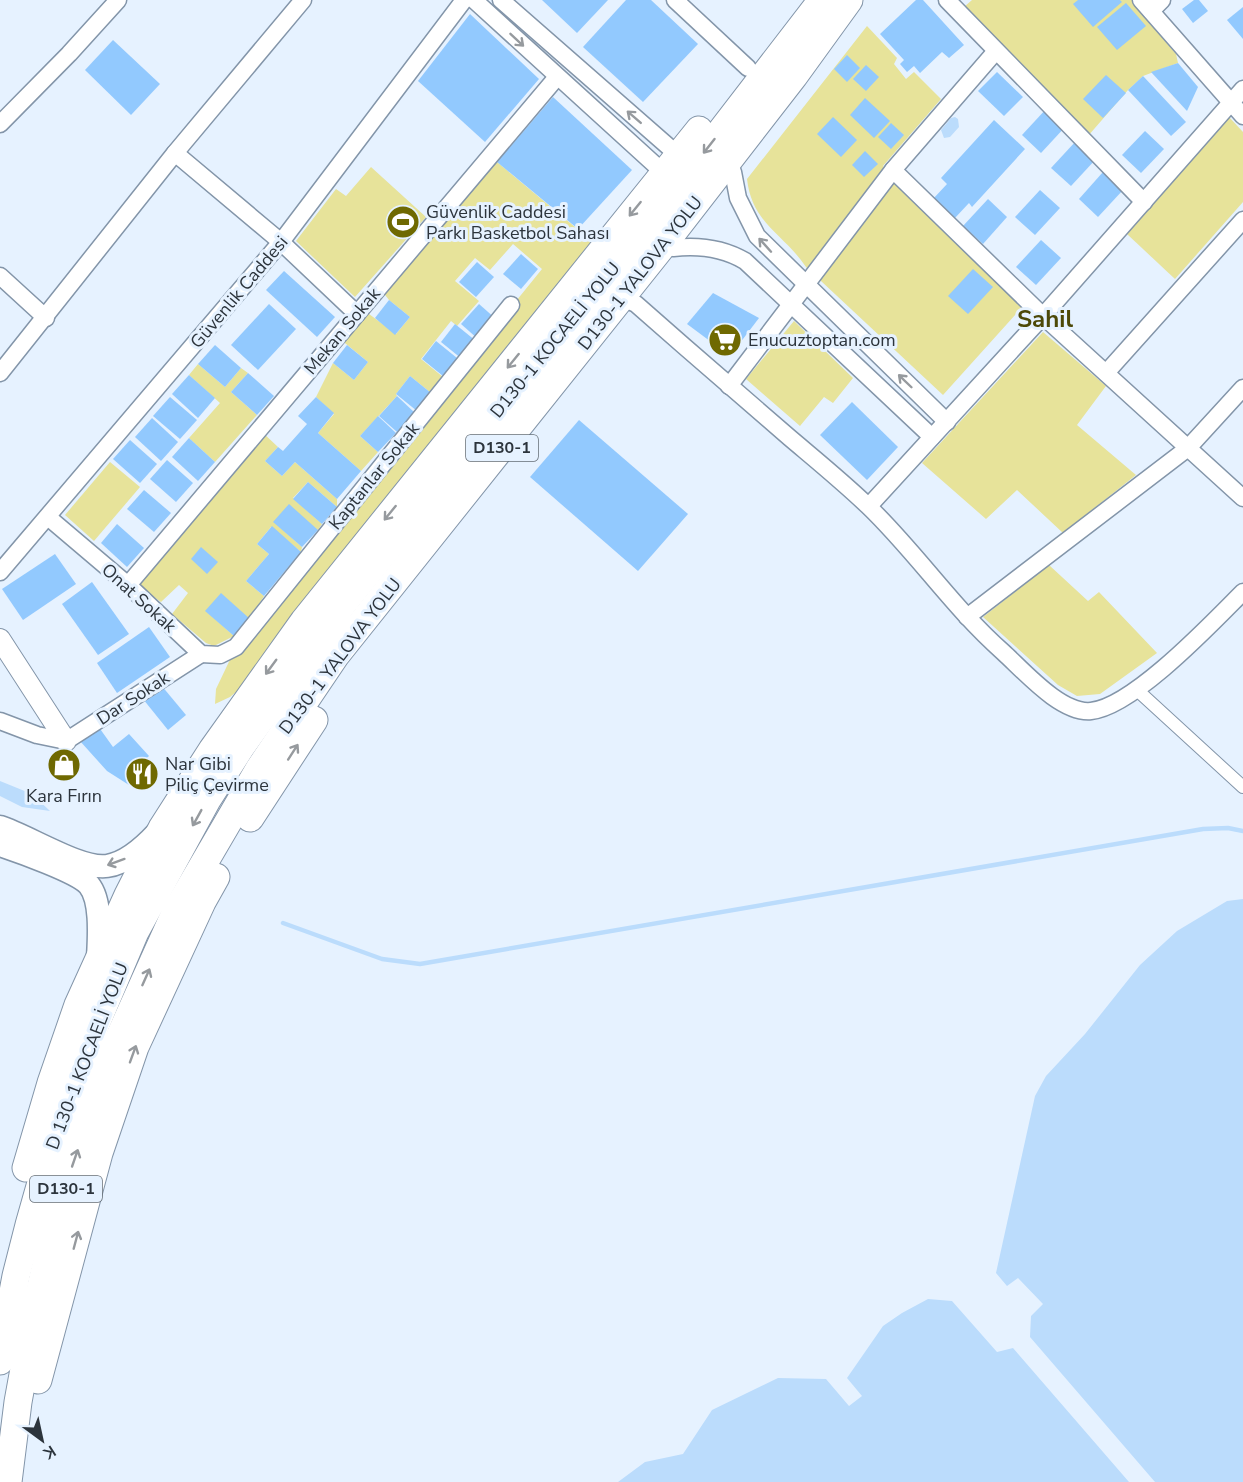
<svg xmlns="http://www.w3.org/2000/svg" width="1243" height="1482" font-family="'Nunito Sans',sans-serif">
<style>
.green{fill:#e7e39a}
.water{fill:#bbdcfc}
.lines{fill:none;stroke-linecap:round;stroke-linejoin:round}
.stream{stroke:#bbdcfc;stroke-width:4.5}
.building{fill:#92c9fe}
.pedestrian-casing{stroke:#8395a9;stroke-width:14}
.minor-casing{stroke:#8395a9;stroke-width:19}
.tertiary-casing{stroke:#8395a9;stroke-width:22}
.secondary-casing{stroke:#8395a9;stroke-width:25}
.trunk-casing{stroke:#8395a9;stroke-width:29}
.pedestrian{stroke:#fff;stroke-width:12}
.minor{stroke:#fff;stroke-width:16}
.tertiary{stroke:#fff;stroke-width:20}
.secondary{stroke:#fff;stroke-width:22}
.trunk{stroke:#fff;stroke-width:27}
.oneway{stroke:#969a9e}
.labels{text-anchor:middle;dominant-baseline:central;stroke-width:6;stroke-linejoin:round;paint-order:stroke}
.shield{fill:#e6f2ff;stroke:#646d76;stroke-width:1.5}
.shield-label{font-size:16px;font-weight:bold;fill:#2c343c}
.poi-label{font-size:18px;fill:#2c343c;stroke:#e6f2ff;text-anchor:start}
.street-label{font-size:18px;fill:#2c343c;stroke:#e6f2ff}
.district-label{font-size:24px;font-weight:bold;fill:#4d4908;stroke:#e6f2ff}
</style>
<rect width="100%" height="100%" fill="#e6f2ff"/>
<g class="green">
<polygon points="972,0 1143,0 1136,7 1176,54 1178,63 1143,76 1128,90 1088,136 964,7"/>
<path d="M867 26 897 58 894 64 906 79 914 72 941 99 883 166 1024 305 943 395 806 267C784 234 752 224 747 179Z"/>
<polygon points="1229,117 1243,132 1243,202 1175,279 1127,234"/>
<polygon points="497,162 599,247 254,677 230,697 215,704 216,689 236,647 542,269 513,244 490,270 475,258 455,281 479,301 457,326 451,321 421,359 443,377 431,393 410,376 396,394 397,396 360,436 378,452 361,471 318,433 334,414 316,397 333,363 354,380 368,362 340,339 365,311 396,334 410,317 389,300 382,291"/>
<polygon points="371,167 426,217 355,297 296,241 336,189 346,196"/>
<polygon points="794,321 853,378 833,403 824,397 800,426 746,379"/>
<polygon points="1043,332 1106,386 1077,425 1136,475 1063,533 1017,490 986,519 922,463"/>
<polygon points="198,364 225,387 241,368 248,373 231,392 257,415 215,462 189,438 220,403 189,375"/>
<polygon points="262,432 278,447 265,461 282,476 295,462 337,499 337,507 308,482 293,498 322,524 318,530 274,522 302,547 301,552 271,527 257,544 269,554 246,581 264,596 250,619 206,611 234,636 214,646 206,643 172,614 188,593 179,585 161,602 135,583"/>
<polygon points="110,462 140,487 94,541 65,515"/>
<polygon points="1049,565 1088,601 1099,592 1157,653 1100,694 1077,696 1058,685 983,617"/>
</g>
<g class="water">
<polygon points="955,117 958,119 959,127 950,137 944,138 941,130 951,118"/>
<polygon points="0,781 32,794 50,811 22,807 0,796"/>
<polygon points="1243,899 1243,1482 1155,1482 1030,1337 1031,1316 1043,1304 1018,1278 1007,1286 996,1273 1035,1096 1046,1076 1085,1034 1140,965 1177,931 1227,901"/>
<polygon points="928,1299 952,1301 997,1352 1013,1348 1129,1482 618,1482 645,1462 683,1454 712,1410 778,1378 826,1379 849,1406 862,1396 847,1378 883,1326 902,1313"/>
</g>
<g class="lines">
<polyline class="stream" points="283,923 382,959 420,964 1203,829 1228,828 1243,831"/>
</g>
<g class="building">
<polygon points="542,0 608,0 577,33"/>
<polygon points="626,0 651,0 698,44 643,102 583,47"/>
<polygon points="916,0 923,0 964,45 949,58 942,52 920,73 914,66 907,72 900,64 904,60 880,34"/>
<polygon points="1078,0 1120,0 1122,2 1093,27 1073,4"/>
<polygon points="1194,0 1199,0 1208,11 1193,23 1182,9"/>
<polygon points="1126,3 1146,26 1117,50 1097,27"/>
<polygon points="1243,7 1243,39 1227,20"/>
<polygon points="470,14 539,79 485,142 418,81"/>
<polygon points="113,40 160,84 131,115 85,70"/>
<polygon points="847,55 860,68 847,82 834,69"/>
<polygon points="1178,63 1198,87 1187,111 1151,72"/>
<polygon points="866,65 879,77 866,91 853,79"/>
<polygon points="997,72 1023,97 1004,116 978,91"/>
<polygon points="1106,75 1126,93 1103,118 1083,99"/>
<polygon points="1143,76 1186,122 1171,136 1128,90"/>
<polygon points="553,97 632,170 578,229 497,162"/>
<polygon points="865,98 890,121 874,138 850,115"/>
<polygon points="1047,108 1066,126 1041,153 1022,135"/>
<polygon points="833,117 857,140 841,157 817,134"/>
<polygon points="994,120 1025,149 972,207 969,203 954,219 933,199 947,184 941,178"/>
<polygon points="891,123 904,135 891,149 878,137"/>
<polygon points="1145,131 1164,149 1141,173 1122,155"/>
<polygon points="1076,141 1096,159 1071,186 1051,168"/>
<polygon points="865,151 878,164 864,177 852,165"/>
<polygon points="1103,172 1123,190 1098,217 1079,199"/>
<polygon points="1040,190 1060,208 1035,235 1015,217"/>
<polygon points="988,199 1007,217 983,244 963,226"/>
<polygon points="1041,240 1061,258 1036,285 1016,267"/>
<polygon points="521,254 538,269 521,289 503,274"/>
<polygon points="477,262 494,277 476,297 459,282"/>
<polygon points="973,269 993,287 968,314 948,296"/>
<polygon points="284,271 335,317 317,337 266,290"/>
<polygon points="713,293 759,318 730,356 687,324"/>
<polygon points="389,300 410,317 395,335 375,318"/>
<polygon points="269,304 296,329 258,370 231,345"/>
<polygon points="479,304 496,319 478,339 461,324"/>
<polygon points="455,324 476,341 462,359 441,342"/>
<polygon points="436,341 457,358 443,376 422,359"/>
<polygon points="215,345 241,368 225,387 198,364"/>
<polygon points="347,345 368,362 354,380 333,363"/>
<polygon points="248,373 274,396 257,415 231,392"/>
<polygon points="189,375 215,398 198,418 172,394"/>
<polygon points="410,376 431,393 417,411 396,394"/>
<polygon points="397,396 415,413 397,432 379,416"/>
<polygon points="170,397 197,420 180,439 153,416"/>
<polygon points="316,397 334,413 318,433 361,471 337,499 295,462 282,476 265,461 278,447 283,451 307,424 298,416"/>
<polygon points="852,402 898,447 867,480 820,435"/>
<polygon points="378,416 396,433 378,452 360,436"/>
<polygon points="152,418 178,442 161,461 135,437"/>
<polygon points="579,420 688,514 638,571 530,477"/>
<polygon points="189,438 215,462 198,481 172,457"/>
<polygon points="130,440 157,464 140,483 113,459"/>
<polygon points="167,460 193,483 176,502 150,479"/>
<polygon points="308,482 337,507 322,524 293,499"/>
<polygon points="144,490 171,513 154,532 127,509"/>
<polygon points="289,504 318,530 302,547 273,522"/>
<polygon points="117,524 144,548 127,567 101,543"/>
<polygon points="272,526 301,552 264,596 246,581 269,554 257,544"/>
<polygon points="201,547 218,562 207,574 191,559"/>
<polygon points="55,554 76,584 23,620 2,589"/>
<polygon points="92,582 129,634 98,655 62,604"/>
<polygon points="221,593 250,619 234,636 205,611"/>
<polygon points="149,627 170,657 117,693 97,663"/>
<polygon points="161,685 186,715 168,730 143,699"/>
<polygon points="98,726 113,747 129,734 149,756 137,767 153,784 129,785 107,771 80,741"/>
</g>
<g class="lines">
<defs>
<polyline id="pedestrian" points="1136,689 1243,787"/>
<g id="minor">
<polyline points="474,0 664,173"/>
<polyline points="501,0 678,155"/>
<polyline points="675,0 748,68"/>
<polyline points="947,0 1144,202"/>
<polyline points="1141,0 1243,116"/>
<polyline points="1151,11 1162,0"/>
<polyline points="0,124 69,54 118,0"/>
<polyline points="175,153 281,242 357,314"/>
<polyline points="893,170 1043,316 1243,498"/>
<polyline points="733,172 738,198 757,236 947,422"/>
<path d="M673 248C699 245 723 248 745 261L932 437"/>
<polyline points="0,276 46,318"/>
<path d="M629 301 636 304C687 349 738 393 790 438 816 460 843 482 868 506 916 552 953 608 1003 652 1024 671 1061 714 1091 711 1133 707 1212 623 1243 592"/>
<polyline points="0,373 175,153 303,0"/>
<polyline points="1106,373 1243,220"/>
<polyline points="729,386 893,170 996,51"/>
<polyline points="869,506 1043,316 1243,89"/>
<polyline points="49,518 128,585 201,654 220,655 236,647 511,305"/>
<polyline points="0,572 281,242 464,0"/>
<polyline points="128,585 557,77"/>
<polyline points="967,617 1188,448 1243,388"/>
<polyline points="0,721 37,735 66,741 201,654"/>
</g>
<polyline id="tertiary" points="0,639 66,741"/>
<g id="secondary">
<path d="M0 827C28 836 81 870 107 866 127 863 144 847 157 833"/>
<path d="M0 845C18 851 78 872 89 885 102 901 99 938 98 958"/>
</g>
<g id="trunk">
<polyline points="250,818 314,720"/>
<polyline points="26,1168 51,1083 78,1005 128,895 162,828 212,750 304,621 699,130"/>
<polyline points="0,1361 16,1276 29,1225 50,1151 96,1024 135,932 207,800 241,747 342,605 685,178 822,0"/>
<polyline points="38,1380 99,1153 135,1047 202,902 216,877"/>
<polyline points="8,1482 18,1402 32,1325 54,1230 74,1161 114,1049 176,911 259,769 336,655 660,249 794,76 849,0"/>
</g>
</defs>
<use href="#pedestrian" class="pedestrian-casing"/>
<use href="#minor" class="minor-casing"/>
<use href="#tertiary" class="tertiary-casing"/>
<use href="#secondary" class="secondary-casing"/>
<use href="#trunk" class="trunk-casing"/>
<use href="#pedestrian" class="pedestrian"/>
<use href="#minor" class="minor"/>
<use href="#tertiary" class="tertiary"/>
<use href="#secondary" class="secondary"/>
<use href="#trunk" class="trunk"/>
</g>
<defs><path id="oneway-shaft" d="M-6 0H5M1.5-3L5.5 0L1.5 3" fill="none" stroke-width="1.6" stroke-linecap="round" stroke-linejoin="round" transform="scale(1.5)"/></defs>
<g class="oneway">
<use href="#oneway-shaft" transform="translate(517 40) rotate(43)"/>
<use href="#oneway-shaft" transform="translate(634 117) rotate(-139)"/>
<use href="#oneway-shaft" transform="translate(709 146) rotate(128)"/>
<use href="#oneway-shaft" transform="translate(635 209) rotate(129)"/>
<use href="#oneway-shaft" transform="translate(765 245) rotate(-132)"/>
<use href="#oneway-shaft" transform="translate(513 361) rotate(129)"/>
<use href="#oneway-shaft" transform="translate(905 381) rotate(-136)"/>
<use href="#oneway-shaft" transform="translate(390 513) rotate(129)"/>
<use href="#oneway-shaft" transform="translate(271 667) rotate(126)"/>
<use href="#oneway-shaft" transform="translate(293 752) rotate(-57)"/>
<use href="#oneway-shaft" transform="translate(197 818) rotate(119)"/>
<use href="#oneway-shaft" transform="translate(116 862) rotate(160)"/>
<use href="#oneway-shaft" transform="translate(146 977) rotate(-66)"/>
<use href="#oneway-shaft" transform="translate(133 1054) rotate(-70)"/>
<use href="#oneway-shaft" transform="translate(75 1158) rotate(-71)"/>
<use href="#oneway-shaft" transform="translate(76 1240) rotate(-75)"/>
</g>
<defs>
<symbol id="stadium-disc" viewBox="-11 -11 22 22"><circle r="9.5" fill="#6f6901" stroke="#e6f2ff"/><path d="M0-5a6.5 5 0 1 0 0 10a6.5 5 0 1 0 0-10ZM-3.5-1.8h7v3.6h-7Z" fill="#fff"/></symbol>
<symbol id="supermarket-disc" viewBox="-11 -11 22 22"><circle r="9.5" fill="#6f6901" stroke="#e6f2ff"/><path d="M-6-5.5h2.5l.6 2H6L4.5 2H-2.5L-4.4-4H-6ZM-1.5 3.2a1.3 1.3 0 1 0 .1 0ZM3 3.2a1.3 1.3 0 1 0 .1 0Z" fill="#fff"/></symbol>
<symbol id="shop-disc" viewBox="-11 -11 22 22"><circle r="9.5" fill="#6f6901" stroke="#e6f2ff"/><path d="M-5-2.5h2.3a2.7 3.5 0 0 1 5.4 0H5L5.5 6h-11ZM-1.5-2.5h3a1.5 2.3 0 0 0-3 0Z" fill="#fff"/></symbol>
<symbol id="restaurant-disc" viewBox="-11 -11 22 22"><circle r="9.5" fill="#6f6901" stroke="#e6f2ff"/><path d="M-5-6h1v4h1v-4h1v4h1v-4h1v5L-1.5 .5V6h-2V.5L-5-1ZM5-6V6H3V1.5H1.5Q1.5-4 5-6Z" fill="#fff"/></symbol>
</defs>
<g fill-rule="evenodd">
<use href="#stadium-disc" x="384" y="203" width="38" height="38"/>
<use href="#supermarket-disc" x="706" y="321" width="38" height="38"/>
<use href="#shop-disc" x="45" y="746" width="38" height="38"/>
<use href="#restaurant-disc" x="123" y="755" width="38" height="38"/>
</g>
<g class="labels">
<g class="shield">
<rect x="466" y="435" width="72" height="26" rx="4.5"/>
<rect x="30" y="1176" width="72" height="26" rx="4.5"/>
</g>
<g class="shield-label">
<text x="502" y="448">D130-1</text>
<text x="66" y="1189">D130-1</text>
</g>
<g class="poi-label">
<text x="426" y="212">Güvenlik Caddesi<tspan x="426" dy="21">Parkı Basketbol Sahası</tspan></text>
<text x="748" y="340">Enucuztoptan.com</text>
<text x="165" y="764">Nar Gibi<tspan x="165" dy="21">Piliç Çevirme</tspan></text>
<text x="64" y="796" text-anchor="middle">Kara Fırın</text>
</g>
<g class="street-label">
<text transform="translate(640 273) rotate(-52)">D130-1 YALOVA YOLU</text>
<text transform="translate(239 292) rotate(-50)">Güvenlik Caddesi</text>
<text transform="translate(342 331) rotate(-50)">Mekan Sokak</text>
<text transform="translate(555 340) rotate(-51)">D130-1 KOCAELİ YOLU</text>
<text transform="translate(374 476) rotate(-51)">Kaptanlar Sokak</text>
<text transform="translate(139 598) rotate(42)">Onat Sokak</text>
<text transform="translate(340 656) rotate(-53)">D130-1 YALOVA YOLU</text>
<text transform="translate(133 698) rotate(-33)">Dar Sokak</text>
<text transform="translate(87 1056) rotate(-69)">D 130-1 KOCAELİ YOLU</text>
</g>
<g class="district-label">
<text x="1045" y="319">Sahil</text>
</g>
</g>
<g transform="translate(42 1440) rotate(147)" stroke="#e6f2ff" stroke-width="4.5" paint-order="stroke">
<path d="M0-4.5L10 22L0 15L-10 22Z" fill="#2c343c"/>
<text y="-9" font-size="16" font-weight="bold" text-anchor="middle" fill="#2c343c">K</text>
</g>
</svg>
